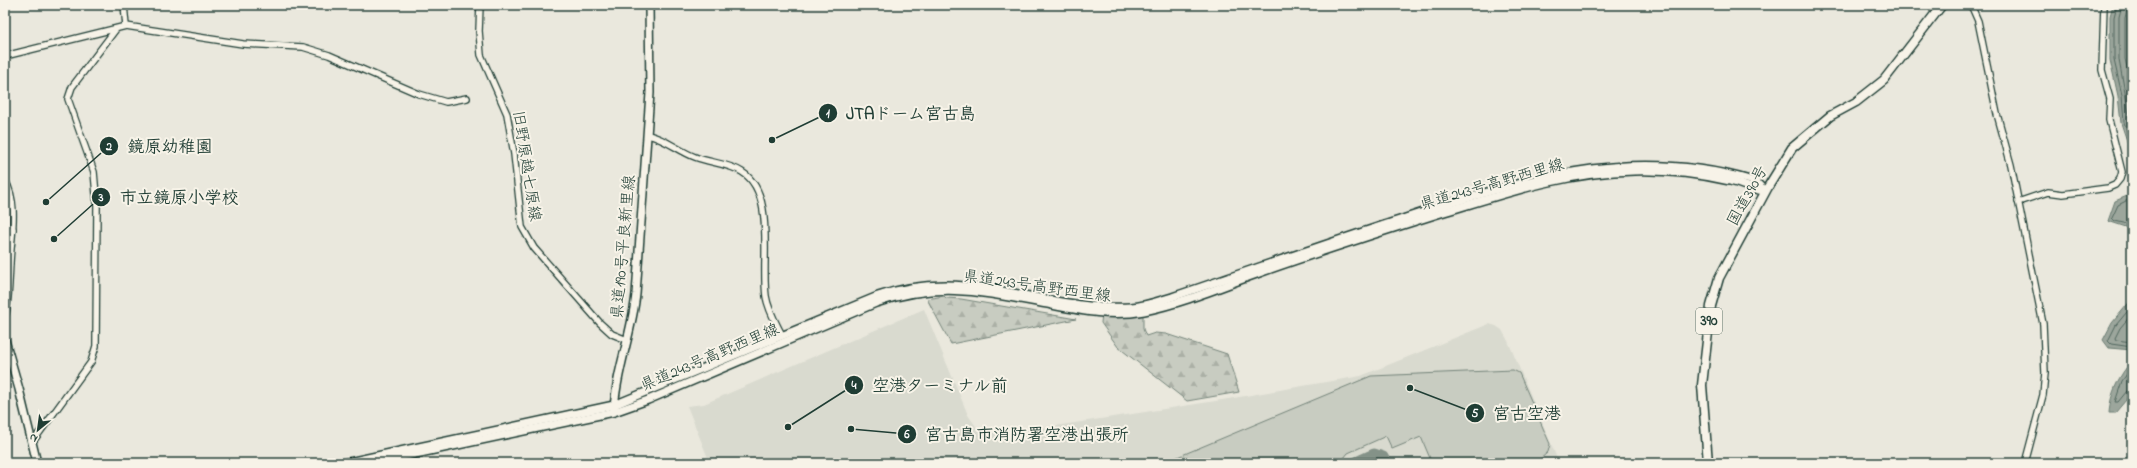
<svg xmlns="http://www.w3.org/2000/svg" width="2137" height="468" font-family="'Indie Flower','Klee One',sans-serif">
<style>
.built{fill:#d9dacf}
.green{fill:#c8ccc1;stroke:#74847a}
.forest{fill:url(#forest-firs);stroke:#74847a}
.water{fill:#9ca69c;stroke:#6a7c72}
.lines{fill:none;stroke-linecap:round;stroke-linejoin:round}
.shore{stroke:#51675e;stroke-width:1}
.taxiway{stroke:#849288;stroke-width:11}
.minor-casing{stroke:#1f3d34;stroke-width:8}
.major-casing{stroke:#1f3d34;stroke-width:10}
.highway-casing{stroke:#1f3d34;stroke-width:11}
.minor{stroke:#f7f3e8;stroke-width:5.5}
.major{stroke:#f7f3e8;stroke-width:7}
.highway{stroke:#f7f3e8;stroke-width:8}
.labels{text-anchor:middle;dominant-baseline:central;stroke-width:4;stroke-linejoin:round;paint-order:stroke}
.shield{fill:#f7f3e8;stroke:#60746a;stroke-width:1}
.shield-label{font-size:15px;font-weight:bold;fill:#1f3d34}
.street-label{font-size:16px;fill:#1f3d34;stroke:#f7f3e8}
.leader{fill:none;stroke:#1f3d34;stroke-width:1.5}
.callout-dot{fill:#1f3d34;stroke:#f7f3e8;stroke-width:1.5}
.mark-label{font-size:12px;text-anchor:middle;font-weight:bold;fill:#fff}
.callout-label{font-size:17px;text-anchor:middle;font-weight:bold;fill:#1f3d34;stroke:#f7f3e8;stroke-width:4;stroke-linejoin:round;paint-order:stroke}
</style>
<defs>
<pattern id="forest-firs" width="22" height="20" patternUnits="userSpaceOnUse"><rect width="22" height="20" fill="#c8ccc1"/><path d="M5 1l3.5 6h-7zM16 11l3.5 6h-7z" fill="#abb0a6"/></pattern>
</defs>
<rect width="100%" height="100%" fill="#eae8dd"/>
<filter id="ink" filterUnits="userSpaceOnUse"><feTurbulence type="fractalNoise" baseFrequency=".025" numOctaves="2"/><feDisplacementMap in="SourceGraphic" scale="8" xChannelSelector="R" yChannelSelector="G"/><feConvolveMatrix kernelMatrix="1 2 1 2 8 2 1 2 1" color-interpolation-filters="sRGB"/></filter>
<g filter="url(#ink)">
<polygon class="built" points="924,309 968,415 977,428 995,433 1036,429 1222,400 1361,376 1489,324 1496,326 1502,330 1508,341 1559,463 710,463 687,406 704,404"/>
<polygon class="green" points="1513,370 1519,373 1550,444 1548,452 1536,463 1432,463 1421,437 1392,449 1386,436 1348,453 1340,463 1163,463 1371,376"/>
<g class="forest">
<polygon points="944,296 946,298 961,299 1076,319 951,344 927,299"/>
<polygon points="1143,311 1143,329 1146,336 1155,333 1166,334 1227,354 1239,392 1187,401 1118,347 1101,323 1102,313"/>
</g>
<g class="water">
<polygon points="2113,5 2132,5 2132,156 2121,123 2118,96 2110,60 2110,16"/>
<polygon points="2132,194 2132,229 2108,221 2115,201"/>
<polygon points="2132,299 2132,350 2109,348 2103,340 2112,323"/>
<path d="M2132 361V393L2115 413H2109C2110 394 2119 375 2132 361Z"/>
</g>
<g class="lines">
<g class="shore">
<polyline points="2117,5 2114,17 2114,60 2122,95 2124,122 2132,146"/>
<polyline points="2122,5 2119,17 2119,60 2132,131"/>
<polyline points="2128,5 2125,18 2125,59 2132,89"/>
<polyline points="2132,198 2118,205 2112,218 2115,221 2132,225"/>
<polyline points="2132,306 2116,325 2108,341 2111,344 2132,347"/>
<polyline points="2132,314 2120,328 2115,338 2116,340 2132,342"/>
<polyline points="2132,367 2122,381 2115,402 2118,402 2127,391 2132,389"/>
</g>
<polyline class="taxiway" points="1354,463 1374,454 1383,457 1386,463"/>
<defs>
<g id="minor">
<polyline points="124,5 126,26"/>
<polyline points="480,5 479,31 481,55 507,114 514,154 522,227 534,248 600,323 612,334 627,340"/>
<polyline points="1971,5 1978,21 1997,114 2011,165 2043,324 2045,373 2043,395 2025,463"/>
<polyline points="5,56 126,26 243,44 303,47 329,55 419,94 446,102 467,98"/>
<path d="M648 135C666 139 679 151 695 157 710 163 728 163 742 172 776 193 761 260 766 296 768 310 776 323 782 335"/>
<path d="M5 180C19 205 11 236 10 263 9 280 9 296 6 313"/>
<polyline points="2018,202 2048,192 2063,194 2108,188 2115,185 2120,179 2122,172 2109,120 2110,99 2102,70 2104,5"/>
<polyline points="5,230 13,229"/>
<polyline points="32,443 91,362 96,346 97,206 94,172 68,99 72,87 116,29"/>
</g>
<g id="major">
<polyline points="5,340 19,389 37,463"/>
<path d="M614 410C616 370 632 334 636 294L650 93 649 5"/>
<path d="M344 463 614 405 878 296C969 264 1042 312 1131 307 1145 306 1159 301 1172 297 1246 272 1319 246 1393 222 1512 183 1624 143 1750 180L1757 183 1765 191"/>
<path d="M373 463 614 412 648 400 876 303C942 280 986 293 1052 305 1082 311 1113 317 1144 311 1184 303 1223 286 1262 272 1321 251 1381 232 1441 213 1504 194 1567 172 1634 171 1666 170 1698 174 1730 181 1742 184 1753 190 1765 191"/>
</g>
<polyline id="highway" points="1708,463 1702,385 1711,306 1719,278 1768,187 1792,148 1830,116 1856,102 1884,80 1942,5"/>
</defs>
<use href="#minor" class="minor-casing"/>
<use href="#major" class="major-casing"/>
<use href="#highway" class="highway-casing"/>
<use href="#minor" class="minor"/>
<use href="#major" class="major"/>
<use href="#highway" class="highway"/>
</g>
</g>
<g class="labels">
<rect class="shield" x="1696" y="308" width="26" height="26" rx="3"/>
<g class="shield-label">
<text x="1709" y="321">390</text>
</g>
<g class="street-label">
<text transform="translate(526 166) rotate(81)">旧野原越七原線</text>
<text transform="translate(1492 185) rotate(-16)">県道243号高野西里線</text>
<text transform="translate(1748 196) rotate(-61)">国道390号</text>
<text transform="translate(624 247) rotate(-85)">県道190号平良新里線</text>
<text transform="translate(1037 287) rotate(8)">県道243号高野西里線</text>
<text transform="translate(710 358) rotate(-23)">県道243号高野西里線</text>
</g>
</g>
<path class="leader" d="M772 140L828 113M46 202L109 146M54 239L101 197M788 427L854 385M1410 388L1475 413M851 429L907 434"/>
<g class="callout-dot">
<circle cx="772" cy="140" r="4"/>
<circle cx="46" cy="202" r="4"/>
<circle cx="54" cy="239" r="4"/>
<circle cx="788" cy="427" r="4"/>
<circle cx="1410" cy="388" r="4"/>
<circle cx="851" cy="429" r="4"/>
<circle cx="828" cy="113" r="10"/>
<circle cx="109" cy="146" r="10"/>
<circle cx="101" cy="197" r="10"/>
<circle cx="854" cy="385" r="10"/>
<circle cx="1475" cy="413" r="10"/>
<circle cx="907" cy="434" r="10"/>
</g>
<g class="mark-label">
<text x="828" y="117">1</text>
<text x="109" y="150">2</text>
<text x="101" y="201">3</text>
<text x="854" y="389">4</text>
<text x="1475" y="417">5</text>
<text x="907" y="438">6</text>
</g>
<g class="callout-label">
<text x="911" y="119">JTAドーム宮古島</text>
<text x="170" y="152">鏡原幼稚園</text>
<text x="179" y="203">市立鏡原小学校</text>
<text x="940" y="391">空港ターミナル前</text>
<text x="1527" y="419">宮古空港</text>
<text x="1027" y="440">宮古島市消防署空港出張所</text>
</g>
<rect width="2137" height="468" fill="none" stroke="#f7f3e8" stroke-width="20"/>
<rect x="10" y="10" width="2117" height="448" fill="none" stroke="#1f3d34" stroke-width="1.5" filter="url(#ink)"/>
<g transform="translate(38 430) rotate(209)" stroke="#f7f3e8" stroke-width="3" paint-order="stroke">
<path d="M0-3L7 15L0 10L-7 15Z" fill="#1f3d34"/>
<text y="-6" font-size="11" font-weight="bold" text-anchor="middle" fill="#1f3d34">N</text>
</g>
</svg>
